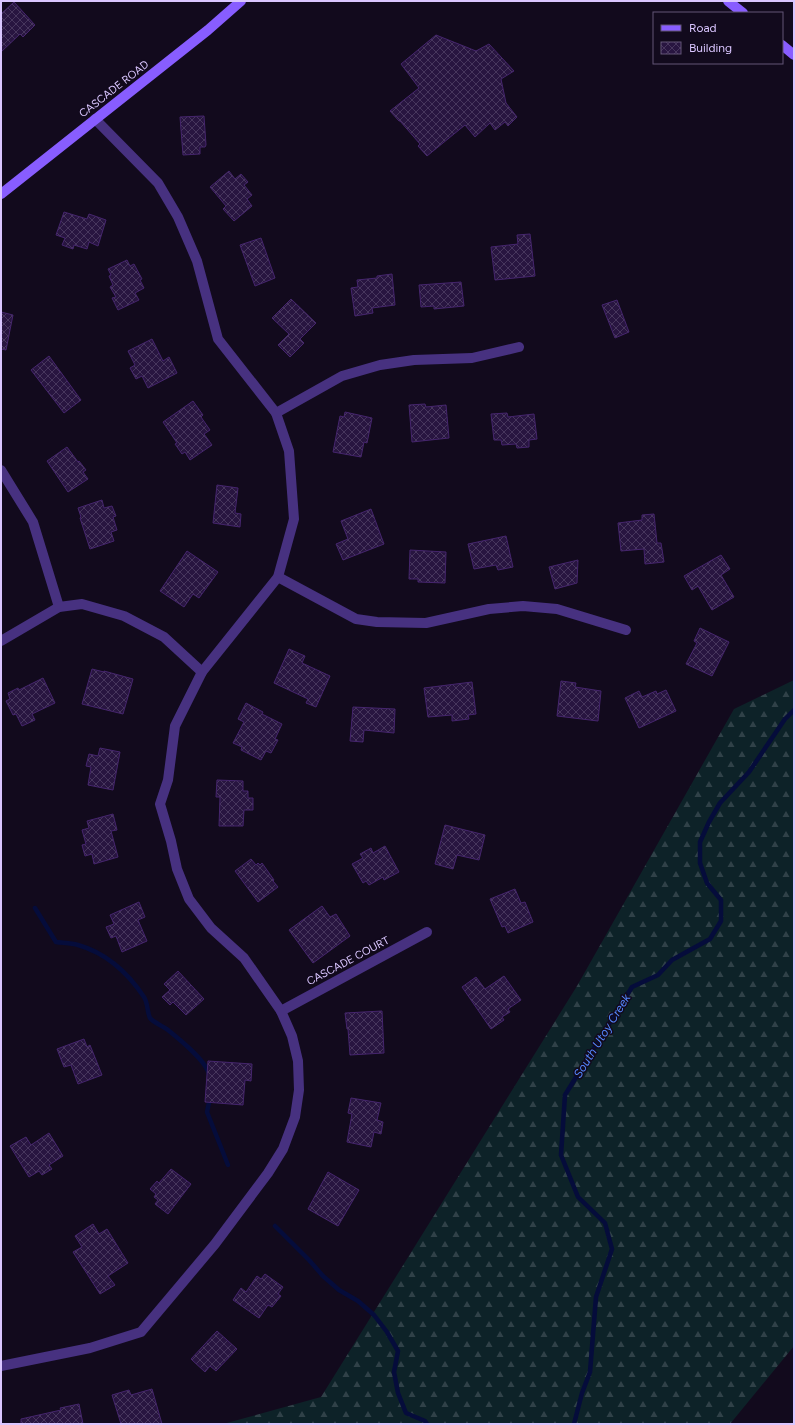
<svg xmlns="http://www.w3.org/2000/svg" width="795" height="1425" font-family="Figtree,sans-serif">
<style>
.forest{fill:url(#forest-firs)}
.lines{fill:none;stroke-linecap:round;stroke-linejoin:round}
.stream{stroke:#050c3b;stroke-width:4.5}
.building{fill:url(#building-cross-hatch);stroke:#45256d}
.street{stroke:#473180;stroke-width:10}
.secondary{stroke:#885dff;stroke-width:10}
.labels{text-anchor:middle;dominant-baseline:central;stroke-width:3;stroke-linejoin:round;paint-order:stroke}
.street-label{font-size:11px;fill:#dac6ff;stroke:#120a1d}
.water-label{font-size:12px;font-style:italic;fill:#5487ff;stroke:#120a1d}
</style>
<defs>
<pattern id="forest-firs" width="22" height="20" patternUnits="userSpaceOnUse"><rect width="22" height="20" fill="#0d2228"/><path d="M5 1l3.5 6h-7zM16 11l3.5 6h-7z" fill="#304148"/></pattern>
<pattern id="building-cross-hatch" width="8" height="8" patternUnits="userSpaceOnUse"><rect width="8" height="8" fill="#281540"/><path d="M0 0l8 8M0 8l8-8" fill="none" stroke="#47365d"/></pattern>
</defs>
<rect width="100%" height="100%" fill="#120a1d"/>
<polygon class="forest" points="794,680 794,1346 730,1424 223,1424 321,1397 577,986 734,709"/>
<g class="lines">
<g class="stream">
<path d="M35 908 56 942C63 943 71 943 78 945 106 953 128 973 144 997 148 1003 147 1012 150 1018 154 1023 163 1026 168 1030 179 1039 207 1061 209 1075"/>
<polyline points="210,1098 207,1112 228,1165"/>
<polyline points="275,1226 309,1260 323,1276 339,1290 358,1301 374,1315 387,1332 398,1351 394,1372 398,1393 406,1413 425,1421 427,1424"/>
<polyline points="574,1424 582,1393 590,1372 596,1297 612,1249 605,1223 578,1197 561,1155 565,1095 632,987 658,975 672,960 710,939 721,921 721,900 707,883 700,863 700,842 709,822 720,803 749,772 785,719 794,710"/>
</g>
</g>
<g class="building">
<polygon points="14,2 35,25 23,37 20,34 1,52 1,14"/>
<polygon points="436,35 476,51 489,44 514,71 501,79 506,103 517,117 508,126 505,122 495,130 490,123 475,137 465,125 427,156 418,146 420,144 400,121 399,121 390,111 419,88 401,64"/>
<polygon points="204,116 206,145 205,147 200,147 200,154 183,155 180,117"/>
<polygon points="229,171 235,179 241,174 248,182 244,185 252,195 247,199 252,206 234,221 223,209 226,206 210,187"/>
<polygon points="64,212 87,219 89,214 106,220 98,246 89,242 87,249 74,245 73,249 62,245 65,238 56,235"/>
<polygon points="530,234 535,276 495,280 491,247 518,244 517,235"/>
<polygon points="261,238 275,278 255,286 240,245"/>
<polygon points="127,260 130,266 134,264 142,279 140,280 144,288 135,293 139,300 118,310 112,298 116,297 110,287 113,285 109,276 111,275 108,269"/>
<polygon points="392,274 395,305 372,308 373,313 355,316 351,288 358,287 357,280 377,278 377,276"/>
<polygon points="461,282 464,306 434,309 434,306 421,307 419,285"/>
<polygon points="291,299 316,323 300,339 304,343 290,357 278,345 289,334 272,318"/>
<polygon points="617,300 629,332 615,338 602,305"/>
<polygon points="1,312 13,315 6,350 1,349"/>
<polygon points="152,339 163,361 169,357 177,373 148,388 142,376 136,379 130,368 135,365 128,351"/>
<polygon points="49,356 81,400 64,413 31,370"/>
<polygon points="193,401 203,415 201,417 210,430 204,434 212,445 190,460 185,452 182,454 175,444 177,443 163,422"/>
<polygon points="425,404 426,407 446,405 449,438 412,442 409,405"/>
<polygon points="345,412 372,418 367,443 364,442 361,457 333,452 340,416 344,417"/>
<polygon points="507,413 508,417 534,414 537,439 529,440 529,447 517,448 516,444 502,445 501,440 494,440 491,414"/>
<polygon points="67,447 78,462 79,461 86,470 83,472 88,479 68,492 47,461"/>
<polygon points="217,485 238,488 235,513 241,514 240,527 213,523"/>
<polygon points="102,500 104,508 112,506 116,516 113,517 117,530 111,532 114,541 90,549 80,518 81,517 78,508"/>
<polygon points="371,509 384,544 343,560 336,544 348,539 341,521"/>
<polygon points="654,514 657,543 661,543 664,562 645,564 644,549 621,551 618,523 642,520 642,515"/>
<polygon points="506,536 513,567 498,570 496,565 474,569 468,544"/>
<polygon points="410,550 446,552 445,583 418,582 418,579 409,579"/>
<polygon points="187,551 218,572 199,598 193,594 184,607 160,591"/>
<polygon points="721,555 730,569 721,575 734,597 712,610 698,586 692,590 684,576"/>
<polygon points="578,560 577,583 555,589 549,567"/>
<polygon points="700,628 729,642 712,676 686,664 697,643 694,641"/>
<polygon points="289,649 305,656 302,663 330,676 316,707 306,703 308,699 274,683"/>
<polygon points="92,669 104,672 104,671 133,679 123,714 82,704"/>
<polygon points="43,678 55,703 32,714 35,720 22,726 16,714 13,715 6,701 10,699 8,693 18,688 19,690"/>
<polygon points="561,681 576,683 575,687 601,691 598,721 557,716"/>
<polygon points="472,682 476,714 468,715 469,719 452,721 452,715 428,717 424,688"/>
<polygon points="666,690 676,711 639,728 625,698 639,691 642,697 656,691 657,694"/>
<polygon points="246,703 263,712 262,714 282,724 275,739 278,740 271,753 266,751 261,760 241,750 242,747 233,743 244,722 238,719"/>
<polygon points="353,707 395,709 394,733 364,730 363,742 350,741"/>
<polygon points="100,748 120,752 113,790 88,785 91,767 86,766 89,754 98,756"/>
<polygon points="217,780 243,781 243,791 248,791 248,798 253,798 253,810 244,810 243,826 219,826 220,797 216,797"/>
<polygon points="113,814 117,830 111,831 118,857 94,864 92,854 85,856 82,845 86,844 82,830 89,828 87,821"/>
<polygon points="445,825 485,835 479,860 457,855 453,869 435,864"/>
<polygon points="385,846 399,872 384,880 383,877 369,885 366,881 363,883 352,864 363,858 360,854 371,848 373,853"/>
<polygon points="251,859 256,865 258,863 260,865 262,863 274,880 273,881 278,887 258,902 235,871"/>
<polygon points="515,889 521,903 525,902 533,922 508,933 505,926 502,927 490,899"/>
<polygon points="139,902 145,917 138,920 147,941 122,952 116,936 111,938 106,927 114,924 110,915"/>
<polygon points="322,906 330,917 336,914 350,936 313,963 289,930"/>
<polygon points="178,971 204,999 186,1015 173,1002 170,1005 162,997 170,990 164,984"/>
<polygon points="504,976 521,1000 508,1009 510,1012 502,1017 504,1020 491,1029 462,987 476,977 485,989"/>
<polygon points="382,1011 384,1053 350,1055 348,1029 347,1029 345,1013"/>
<polygon points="84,1039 87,1047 90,1045 102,1075 78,1084 71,1065 64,1067 57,1049"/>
<polygon points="208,1061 252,1064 251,1081 245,1080 243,1105 205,1102"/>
<polygon points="351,1098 381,1103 377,1120 383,1122 381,1134 374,1132 371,1147 347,1142 352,1114 348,1113"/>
<polygon points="49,1133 63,1156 49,1165 52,1169 42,1175 39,1171 29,1177 10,1146 26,1137 31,1145"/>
<polygon points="171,1169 191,1184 168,1214 155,1204 158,1200 154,1197 156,1194 150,1189 157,1181 159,1183"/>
<polygon points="328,1172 359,1190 338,1226 308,1209"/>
<polygon points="93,1224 99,1234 107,1229 128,1263 108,1276 115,1285 100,1294 73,1252 82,1247 75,1236"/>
<polygon points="265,1274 283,1287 278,1294 281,1296 272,1307 268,1305 259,1318 233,1300 241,1288 246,1292 257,1276 261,1279"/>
<polygon points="217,1331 237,1349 216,1371 210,1366 205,1372 191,1359"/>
<polygon points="152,1389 162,1424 121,1424 112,1395 129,1390 131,1395"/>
<polygon points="79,1404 83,1424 21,1424 21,1419 61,1410 60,1408"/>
</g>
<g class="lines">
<g class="street">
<polyline points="276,413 342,376 380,365 414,360 472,358 519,347"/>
<polyline points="1,470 33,522 59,607"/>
<polyline points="278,577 356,619 377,622 426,623 489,609 523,606 557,609 626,630"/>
<polyline points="1,641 59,607 82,604 124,616 164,637 202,672"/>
<polyline points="281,1011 427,932"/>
<polyline points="1,1366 90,1348 141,1332 215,1244 268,1173 283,1149 295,1117 299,1090 298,1061 292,1036 281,1011 244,958 211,928 189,899 177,869 171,841 160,804 168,780 175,726 202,672 278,577 294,519 289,451 276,413 218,339 197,261 178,217 158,183 95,119"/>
</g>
<g class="secondary">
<polyline points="728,1 743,13"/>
<polyline points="782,45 794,55"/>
<polyline points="1,194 208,30 241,1"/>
</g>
</g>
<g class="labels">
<g class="street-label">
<text transform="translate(114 89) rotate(-38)">CASCADE ROAD</text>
<text transform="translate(348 961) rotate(-28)">CASCADE COURT</text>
</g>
<g class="water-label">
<text transform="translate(602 1036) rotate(-58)">South Utoy Creek</text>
</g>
</g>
<rect width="795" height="1425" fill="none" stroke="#dac6ff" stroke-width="4"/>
<rect x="653" y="12" width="130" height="52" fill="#120a1d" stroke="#625577"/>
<rect x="661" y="25" width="20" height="6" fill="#885dff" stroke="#625577"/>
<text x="689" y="32" font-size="12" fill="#dac6ff">Road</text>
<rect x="661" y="42" width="20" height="12" fill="url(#building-cross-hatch)" stroke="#625577"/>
<text x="689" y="52" font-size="12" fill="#dac6ff">Building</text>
</svg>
